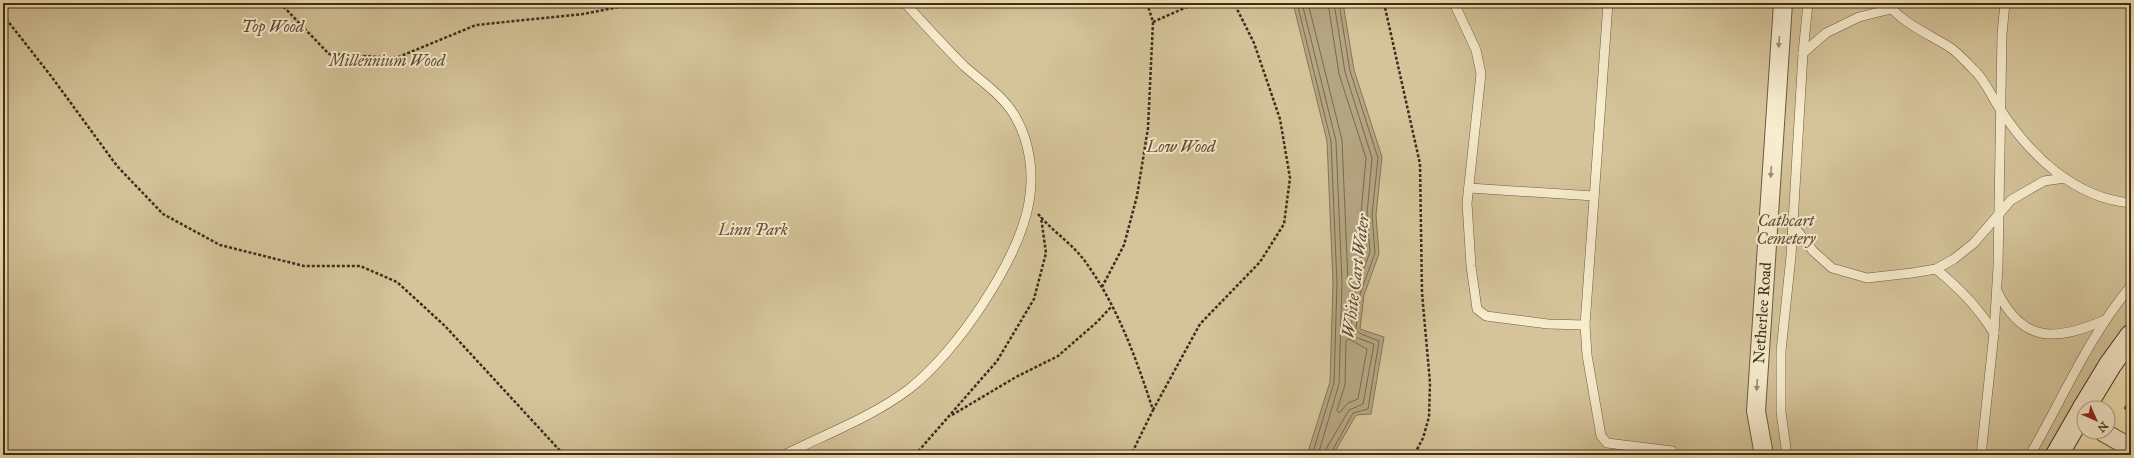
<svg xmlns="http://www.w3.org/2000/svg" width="2134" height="458" font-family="'IM FELL Great Primer',serif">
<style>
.green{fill:#d5c49a;stroke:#88795c}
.water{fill:#b5a581;stroke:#85755a}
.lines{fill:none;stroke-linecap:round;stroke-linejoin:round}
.shore{stroke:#786a50;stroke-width:1}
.building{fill:#9c8c6c;stroke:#3c2e1f}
.lane-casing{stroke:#6a5b44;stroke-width:10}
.street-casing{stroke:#6a5b44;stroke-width:20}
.secondary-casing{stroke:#3c2e1f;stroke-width:24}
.path{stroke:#3c2e1f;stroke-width:2.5;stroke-dasharray:3 2;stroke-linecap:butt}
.lane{stroke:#f8edce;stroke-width:9}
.street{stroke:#f8edce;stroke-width:18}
.secondary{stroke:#f8edce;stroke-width:22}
.oneway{fill:#9a8e76}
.labels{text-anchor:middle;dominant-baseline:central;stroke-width:4;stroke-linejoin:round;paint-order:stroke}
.park-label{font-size:16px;font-style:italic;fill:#5b4c38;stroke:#f8edce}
.street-label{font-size:16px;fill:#3c2e1f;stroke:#f8edce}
.water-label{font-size:17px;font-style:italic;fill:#5a4c38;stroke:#f8edce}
</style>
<rect width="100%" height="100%" fill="#f4e3b3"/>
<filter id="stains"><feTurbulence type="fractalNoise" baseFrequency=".005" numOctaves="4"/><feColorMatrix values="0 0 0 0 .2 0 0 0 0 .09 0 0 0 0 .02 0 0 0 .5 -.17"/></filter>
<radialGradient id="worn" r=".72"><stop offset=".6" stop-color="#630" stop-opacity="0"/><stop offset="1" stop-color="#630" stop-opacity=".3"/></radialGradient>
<polygon class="green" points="3,3 2131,3 2131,323 2108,352 2048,455 3,455"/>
<polygon class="water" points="1293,3 1343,3 1354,70 1382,157 1376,215 1379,254 1364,295 1360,329 1384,337 1371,414 1356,415 1333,455 1307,455 1330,382 1333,283 1327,141"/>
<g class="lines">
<g class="shore">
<polyline points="1297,3 1331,141 1337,283 1334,383 1312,455"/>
<polyline points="1302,3 1336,141 1342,283 1339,384 1318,455"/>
<polyline points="1308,3 1342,140 1348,282 1350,283 1364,251 1361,214 1366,158 1339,74 1328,3"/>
<polygon points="1349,339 1367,349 1358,399 1348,403 1339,413 1337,410 1345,385 1346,341"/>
<polyline points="1325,455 1326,449 1349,410 1363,404 1374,344 1355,337 1351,329 1355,293 1370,252 1367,214 1372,158 1345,72 1334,3"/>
<polyline points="1330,455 1353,413 1368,409 1379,341 1359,333 1356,329 1360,294 1375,253 1372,215 1378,158 1350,71 1339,3"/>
</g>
</g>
<polygon class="building" points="2131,400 2131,414 2124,408"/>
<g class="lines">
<defs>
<g id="lane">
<polyline points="1454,3 1476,50 1481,74 1467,203 1471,266 1477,309 1486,316 1548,324 1585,325"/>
<polyline points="1608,3 1585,325 1587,355 1601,436 1607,443 1672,451"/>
<path d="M1887 3C1903 24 1929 34 1951 48 1959 54 1966 62 1973 69 1985 79 1991 96 2000 109 2030 155 2074 198 2131 203"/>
<polyline points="1803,53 1826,33 1859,17 1891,9"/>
<polyline points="1469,188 1594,196"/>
<polyline points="1793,225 1813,251 1832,268 1867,278 1912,273 1936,269 1954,259 1974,243 2011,200 2044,181 2065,178"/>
<path d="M1936 269C1960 289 1977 306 1994 333"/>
<path d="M1997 291C2023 344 2056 341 2105 320"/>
<path d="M784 455C826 434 872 417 909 389 956 353 1019 260 1029 202 1034 174 1030 143 1016 118 1005 97 982 82 964 66 944 46 924 24 905 3"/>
<polyline points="1787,455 1781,412 1781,351 1791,256 1803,53 1808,3"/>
<polyline points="1981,455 1994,333 1998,267 2002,34 2005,3"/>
<path d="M2030 455C2063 398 2089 336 2131 286"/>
</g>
<g id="street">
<polyline points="2103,432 2131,448"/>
<polyline points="1764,455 1756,411 1783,3"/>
</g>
<g id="secondary">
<polyline points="2084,408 2110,365 2131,336"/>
<polyline points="2057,455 2084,408"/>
</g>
</defs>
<use href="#lane" class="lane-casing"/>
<use href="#street" class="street-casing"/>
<use href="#secondary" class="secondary-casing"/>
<g class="path">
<polyline points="280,3 329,54 396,58 476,25 583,14 639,3"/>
<polyline points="1384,3 1420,164 1422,293 1430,383 1429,417 1423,438 1414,455"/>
<polyline points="3,15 51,76 117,166 163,214 220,245 304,266 360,266 397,282 445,326 564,455"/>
<polyline points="1153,22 1196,3"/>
<path d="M1038 214C1054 233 1076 246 1089 267 1119 310 1137 361 1153 410L1131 455"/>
<polyline points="1102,287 1124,245 1137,196 1148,128 1153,22 1147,3"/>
<polyline points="1153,410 1200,324 1260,262 1284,224 1290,178 1280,119 1254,43 1234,3"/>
<polyline points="952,415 1016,377 1058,356 1097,322 1112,306"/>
<polyline points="915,455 997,361 1034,299 1046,253 1041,217"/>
</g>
<use href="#lane" class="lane"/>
<use href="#street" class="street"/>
<use href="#secondary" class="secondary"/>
</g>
<defs><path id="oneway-solid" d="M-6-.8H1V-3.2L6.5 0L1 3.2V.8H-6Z"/></defs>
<g class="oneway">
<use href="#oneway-solid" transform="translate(1779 42) rotate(95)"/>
<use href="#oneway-solid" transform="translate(1771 172) rotate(93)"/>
<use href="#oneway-solid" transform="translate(1757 385) rotate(94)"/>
</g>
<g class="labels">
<g class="park-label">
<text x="273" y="26">Top Wood</text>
<text x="387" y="60">Millennium Wood</text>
<text x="1181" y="146">Low Wood</text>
<text x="1786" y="220">Cathcart<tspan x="1786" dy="18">Cemetery</tspan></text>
<text x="753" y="229">Linn Park</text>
</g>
<g class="street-label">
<text transform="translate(1762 313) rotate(-86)">Netherlee Road</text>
</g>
<g class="water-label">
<text transform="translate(1356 276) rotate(-83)">White Cart Water</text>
</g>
</g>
<rect width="2134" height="458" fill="none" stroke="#f4e3b3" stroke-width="16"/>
<rect x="4" y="4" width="2126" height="450" fill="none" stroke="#3c2e1f" stroke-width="2"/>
<rect x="8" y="8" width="2118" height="442" fill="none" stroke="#3c2e1f"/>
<g transform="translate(2096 420) rotate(135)"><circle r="19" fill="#f8edce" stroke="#ada188"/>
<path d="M0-3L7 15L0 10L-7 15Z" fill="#8f2418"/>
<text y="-6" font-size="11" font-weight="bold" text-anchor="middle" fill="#3c2e1f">N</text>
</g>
<rect width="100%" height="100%" filter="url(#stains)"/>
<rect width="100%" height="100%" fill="url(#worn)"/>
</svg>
